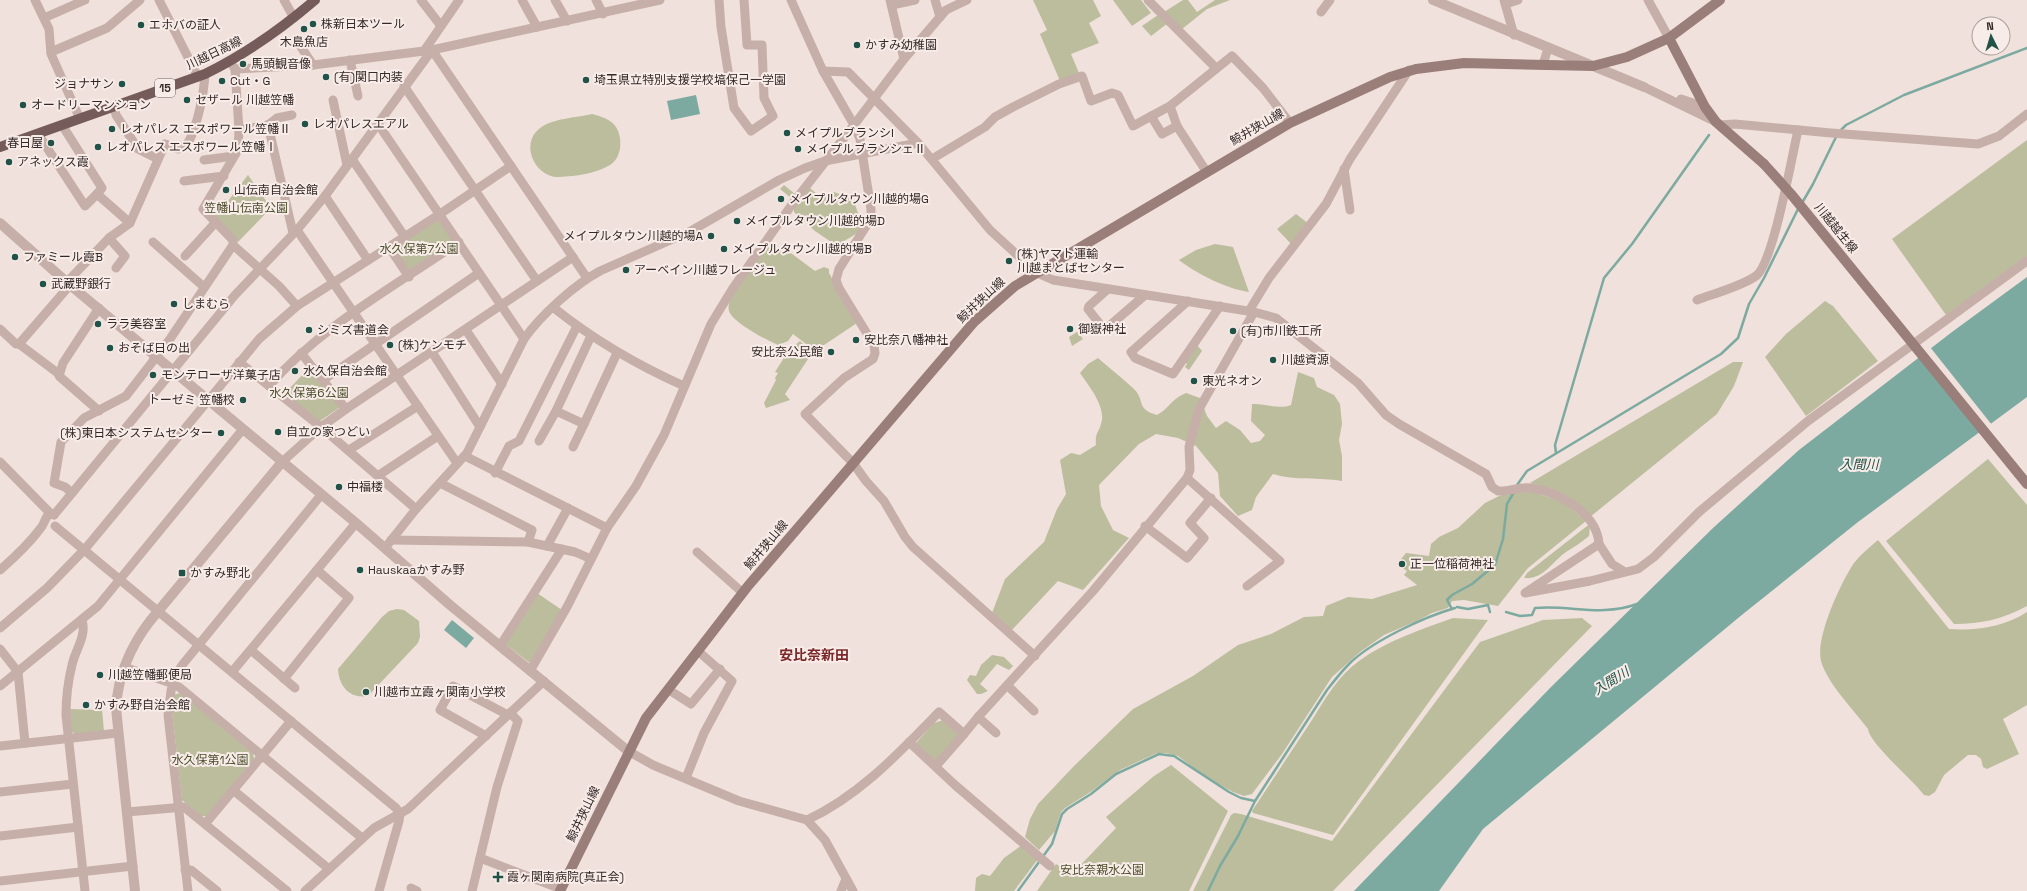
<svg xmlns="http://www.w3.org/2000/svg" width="2027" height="891" font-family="'Space Grotesk','Noto Sans JP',sans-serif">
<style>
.green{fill:#bbbd9d}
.water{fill:#7daaa0}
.pier{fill:#f0e1dc}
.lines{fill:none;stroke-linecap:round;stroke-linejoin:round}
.stream{stroke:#7daaa0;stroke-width:2.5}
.minor{stroke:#c7afa9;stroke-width:9}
.tertiary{stroke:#c7afa9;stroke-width:10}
.secondary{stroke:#9a7e7a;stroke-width:10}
.primary{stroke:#755c5a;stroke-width:10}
.secondary-bridge{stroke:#9a7e7a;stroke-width:10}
.poi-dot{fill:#215248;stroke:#f8ece8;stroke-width:1.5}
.labels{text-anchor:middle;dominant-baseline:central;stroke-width:4;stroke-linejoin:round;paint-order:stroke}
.shield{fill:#f8ece8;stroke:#6f6462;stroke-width:1}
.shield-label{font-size:11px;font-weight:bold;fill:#342928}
.poi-label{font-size:12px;fill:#342928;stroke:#f8ece8;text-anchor:start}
.street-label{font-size:12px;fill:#342928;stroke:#f8ece8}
.park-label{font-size:12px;fill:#4d502e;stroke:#f8ece8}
.water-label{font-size:13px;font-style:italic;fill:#215248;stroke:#f8ece8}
.quarter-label{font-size:14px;font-weight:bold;fill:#7c282a;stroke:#f8ece8}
</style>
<rect width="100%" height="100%" fill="#f0e1dc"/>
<g class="green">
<polygon points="1033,0 1093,0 1101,16 1089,23 1099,43 1071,54 1079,73 1060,81 1040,34 1047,30"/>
<polygon points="1113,0 1141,0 1151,13 1132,26"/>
<polygon points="1183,0 1188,0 1197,12 1215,0 1230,0 1207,9 1182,29 1164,12"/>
<polygon points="1158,15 1168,23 1151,36 1142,26"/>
<path d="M592 114C600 116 611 119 616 127 623 138 622 158 610 165 595 174 576 176 559 177 535 178 520 144 539 129 552 118 576 118 592 114Z"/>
<polygon points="2027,140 2027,257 1946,315 1892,239"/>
<polygon points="248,175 271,208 238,242 206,209 212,200 220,206 225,199 228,201"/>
<polygon points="784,185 795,194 791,198 780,189"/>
<path d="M810 188C816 194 820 196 828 197L830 193 834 192 853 199 863 227C857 236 845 239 837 246L815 231 794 212V207L806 190Z"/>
<polygon points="1296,214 1309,224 1292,245 1277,229"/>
<polygon points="439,218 455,242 409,272 393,248"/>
<path d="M1215 244 1233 247 1249 292C1227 289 1197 274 1179 260L1196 250Z"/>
<path d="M770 245 784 248 815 271 824 267 829 269V273L857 323 824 345 810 347 793 334 788 341 778 345C768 341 732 322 729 311 724 297 759 255 770 245Z"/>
<polygon points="1825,301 1833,306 1878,361 1806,416 1765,357 1786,334"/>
<polygon points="1077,332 1083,339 1072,346 1069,337"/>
<polygon points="800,341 812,353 785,394 790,400 766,408 764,403 776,380 775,378 778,373 775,372 789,350"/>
<polygon points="1197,345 1202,351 1189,370 1185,367 1187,364 1185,362"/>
<path d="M1098 358C1110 369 1124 379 1135 390 1145 401 1136 409 1157 415 1169 409 1171 399 1186 393L1200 398 1207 416 1216 428 1226 421 1240 430 1251 443 1260 441 1265 435 1251 421 1252 404C1265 403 1280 410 1291 405L1298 372 1314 378 1317 387 1334 395 1340 404 1342 424 1339 440 1342 456V481C1319 477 1296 481 1273 474L1256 497 1252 510 1238 516 1220 496 1218 473 1196 446 1178 438 1156 434 1139 444 1099 485 1101 506 1113 530 1129 538 1083 590 1058 581 1012 630 992 613 1005 579 1044 542 1057 509 1066 494 1060 460 1071 453 1080 455 1096 445C1095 433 1098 434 1101 424 1107 408 1089 386 1080 373L1088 364Z"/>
<path d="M1733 362H1743L1734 386 1717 414 1590 517C1570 494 1559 491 1530 483Z"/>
<polygon points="310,367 339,405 339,408 320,421 317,421 285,393"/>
<path d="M1988 459 2027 505V606C2003 619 1981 624 1954 624L1886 541Z"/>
<polygon points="1515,491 1533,492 1564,502 1586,521 1528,568 1498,606 1464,600 1452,601 1448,608 1432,613 1419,620 1384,635 1360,652 1332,677 1282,754 1252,794 1244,796 1233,792 1207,778 1178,756 1166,753 1157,753 1120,770 1092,791 1065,808 1061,812 1055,831 1039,850 1025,837 1030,819 1038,804 1074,766 1133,709 1193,676 1238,645 1271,634 1304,617 1323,616 1326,606 1348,597 1372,599 1417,585 1404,575 1407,571 1397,564 1406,553 1429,556 1431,544 1439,537 1458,528 1485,503 1499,496"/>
<path d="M1587 526H1590L1589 536C1582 542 1574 547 1566 552 1552 562 1543 580 1524 578L1527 573Z"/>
<path d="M1878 540 1949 629C1976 631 2004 627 2027 612V705L2003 719 2019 754 1987 769 1983 767 1981 759 1976 755H1968L1944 775 1935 792 1929 796 1924 795C1913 780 1870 744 1868 729 1854 710 1827 683 1821 661 1815 638 1841 582 1854 563 1861 554 1870 547 1878 540Z"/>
<polygon points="537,593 562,610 531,664 504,643"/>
<path d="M397 609 404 610 419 621 420 637 418 643 368 696C350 699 339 687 338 669L382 617 389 611Z"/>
<path d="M1453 618 1488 620 1333 835 1253 813 1252 811C1272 781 1292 750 1312 720 1325 699 1338 676 1359 661 1386 641 1422 629 1453 618Z"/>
<polygon points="1582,618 1592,626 1333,891 1193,891 1231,815 1234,813 1241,814 1332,841 1480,642 1543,620"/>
<polygon points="992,655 1004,657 1013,666 1009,670 997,664 980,684 988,691 981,694 977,694 967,680 970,675 976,676 981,665"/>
<polygon points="180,693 253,753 254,759 207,816 201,816 182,800 172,711 173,695"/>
<polygon points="69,709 102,710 104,731 75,734 70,730"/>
<polygon points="943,720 960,736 935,762 915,744 934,723"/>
<polygon points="1171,765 1228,811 1189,891 1037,891 1056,864 1072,874 1116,828 1106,817 1154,776"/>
<polygon points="1022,845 1038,859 1014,891 975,891 976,878 982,874 990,876 1004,858"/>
</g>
<g class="water">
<polygon points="696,95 700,114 671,120 667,101"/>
<polygon points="2027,277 2027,397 1858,522 1743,614 1483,829 1439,891 1354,891 1550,688 1713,528 1799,450 1952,332"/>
<polygon points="452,620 474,638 466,648 444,630"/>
</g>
<polygon class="pier" points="1930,347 1992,425 1981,434 1918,357"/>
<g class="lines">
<g class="stream">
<polyline points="1840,131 1846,125 1904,95 2027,48"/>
<polyline points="1802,203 1813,184 1836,137"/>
<polyline points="1556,453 1555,445 1604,278 1632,244 1709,135"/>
<polyline points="1517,485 1527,471 1721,354 1738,338 1749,304 1764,278 1799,207"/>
<polyline points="1452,595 1472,584 1495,565 1503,539 1507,504 1514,492"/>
<polyline points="1451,596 1447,600 1452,609"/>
<polyline points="1457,607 1468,609 1488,605 1490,612"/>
<path d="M1506 612 1520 616 1532 615 1535 608C1573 605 1600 617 1637 604"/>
<polyline points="1018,891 1052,844 1062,814 1067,809 1091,794 1116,774 1159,754 1174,756 1229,792 1241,798 1255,801"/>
<path d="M1208 891 1220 866 1238 836 1255 801 1327 690C1334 681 1341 672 1349 664 1372 641 1424 617 1455 608"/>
</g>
<g class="minor">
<polyline points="35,0 49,29 51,54 80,119"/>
<polyline points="159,0 198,77"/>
<polyline points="284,0 294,18"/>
<polyline points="421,0 441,26"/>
<polyline points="522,0 537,27"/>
<polyline points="555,0 567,21"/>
<polyline points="596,0 603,14"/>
<polyline points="719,0 721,27 734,108 751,131 773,116 764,98 762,45 747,45 744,0"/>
<polyline points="791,0 823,71 854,125 860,139 871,209 871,216 868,223 839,269 836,280 839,288 874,345 875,353 873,359 844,378 805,414 853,463 866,481 884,501 905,537 913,547 1035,656"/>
<polyline points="890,0 904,59"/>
<polyline points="935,0 940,17"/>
<polyline points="1148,0 1216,68"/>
<polyline points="1504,0 1514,35"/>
<polyline points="1648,0 1669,38"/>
<polyline points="1506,4 1518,0"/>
<polyline points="892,5 915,0"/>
<polyline points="1321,12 1330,0"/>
<polyline points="44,18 85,0"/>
<polyline points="301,47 313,65"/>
<polyline points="424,51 459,0"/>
<polyline points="51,52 107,28 140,0"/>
<polyline points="350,60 358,96"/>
<polyline points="1543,65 1548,48"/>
<polyline points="235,69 313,65 432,50 660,0"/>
<polyline points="823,71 848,72 918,143"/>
<polyline points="404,86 537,281"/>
<polyline points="1644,87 1716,122"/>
<polyline points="1681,99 1705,107"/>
<polyline points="333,100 347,165"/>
<polyline points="1170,106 1177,126"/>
<polyline points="114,107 116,115 138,149 158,159"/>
<polyline points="292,115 277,118 268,125 293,233"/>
<polyline points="1151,116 1162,134 1177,126 1206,171"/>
<polyline points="378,124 524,339"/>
<polyline points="62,125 102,188 97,194"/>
<polyline points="1720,125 1735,124 1831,133 1978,144 1999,136 2027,114"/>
<polyline points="239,130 268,125"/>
<polyline points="38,134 85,206 97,194 130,223"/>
<polyline points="352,159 405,237"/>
<polyline points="932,159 985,127 995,117 1013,107 1059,84 1082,76 1091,101 1112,93 1118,95 1133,126 1170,106 1232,56 1263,88 1290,123"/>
<polyline points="204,160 234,156"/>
<polyline points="1344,169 1350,210"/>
<polyline points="184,181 224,176"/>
<polyline points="325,196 368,260"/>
<polyline points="297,230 457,463"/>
<polyline points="109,238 125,256 116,268"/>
<polyline points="153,242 204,287"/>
<polyline points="233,245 279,286 297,306"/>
<polyline points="389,247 409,277"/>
<polyline points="185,256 216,222"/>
<path d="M67 282 109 238 130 223 165 144 178 149C183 147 188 145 190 139 198 123 204 92 205 74"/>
<polyline points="1108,289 1089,306 1088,309 1103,328 1107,328 1145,295"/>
<path d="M1697 300C1713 294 1742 286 1756 276 1773 264 1792 156 1798 130"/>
<polyline points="1188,301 1131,352 1135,358 1173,374 1220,306"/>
<polyline points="99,308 63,363 59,376 99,411"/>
<path d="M554 308C594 340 637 365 684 386"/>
<polyline points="1249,311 1269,278 1326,204 1350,159 1409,70"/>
<polyline points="0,329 16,344 19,344 70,285"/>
<polyline points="466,330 502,384"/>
<polyline points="591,336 556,411 584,424 617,353"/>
<polyline points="19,344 59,374"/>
<polyline points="432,352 480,427"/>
<polyline points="301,353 346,409"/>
<polyline points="239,362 321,427 416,509"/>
<polyline points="323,380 479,273"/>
<path d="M269 386C321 326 394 287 459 242"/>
<polyline points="539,441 556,411"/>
<polyline points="573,447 584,424"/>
<polyline points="349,450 418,406"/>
<polyline points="465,456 607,528 636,486 664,435 711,324 733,288 793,203 854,125 904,59 946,10 967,0"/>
<polyline points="0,462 50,513"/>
<polyline points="282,462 321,427 346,409 573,257"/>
<polyline points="495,473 509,446 519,441 577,326"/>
<polyline points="379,475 438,436"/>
<polyline points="1187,478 1280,561 1247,586"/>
<polyline points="72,493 65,487 54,483 61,442 84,418 126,396 170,339 233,245 233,240 203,209 238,150 239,130 235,69 230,62"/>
<polyline points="54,515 235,295 297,230 325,196 432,50 587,278"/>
<polyline points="55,526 396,808 400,814 399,821 379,891"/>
<polyline points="1145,526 1187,558 1204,538 1190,523 1211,498"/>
<polyline points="391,540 528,542 532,530 440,483"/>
<polyline points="528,542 575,552 591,559"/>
<polyline points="547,546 568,508"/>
<path d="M385 548 416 509 467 453 524 339C541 315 574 285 600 271L691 231 779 180 805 168 825 161 918 143 990 230 1037 273 1053 280 1254 312 1276 318 1358 383 1386 415 1399 424 1486 474 1492 487 1498 491C1509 492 1520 486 1531 488 1559 492 1597 513 1599 544"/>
<polyline points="697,552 743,593"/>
<path d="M0 570C15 557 28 545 40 529 45 524 44 518 50 513L54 515"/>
<polyline points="1625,572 1612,564 1599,544 1525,593 1590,581 1638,569 1654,557 1699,512 1808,421 2027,261"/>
<path d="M82 620C87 636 75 650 72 665 68 681 66 698 66 715L85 891"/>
<polyline points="0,628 47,588 85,549 259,339 297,306 440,214 511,166"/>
<polyline points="500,646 562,549"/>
<polyline points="0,649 18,672 25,743"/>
<polyline points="251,650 295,688"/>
<polyline points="124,667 168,682 179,687 362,838"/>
<polyline points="530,671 567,607 607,528"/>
<polyline points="232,672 356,523"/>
<polyline points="284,679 349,598 317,570"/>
<polyline points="0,686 98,606 243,429"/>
<polyline points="1008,686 1034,711"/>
<polyline points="669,690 691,704 720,669"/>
<polyline points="978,717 996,733"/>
<polyline points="486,736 440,710 453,686 508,715"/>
<polyline points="909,742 955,785 1050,866"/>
<polyline points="0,746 118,733"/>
<polyline points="628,751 653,765 739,801 807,820 825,840 853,891"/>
<polyline points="936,766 964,734"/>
<polyline points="686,778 704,733 732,681 698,651"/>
<polyline points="233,790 329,869"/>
<polyline points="0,792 73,784"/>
<polyline points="127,812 184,807 287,891"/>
<path d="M807 820C859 796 899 753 939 712L964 734 978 717 1093 591 1187 478 1190 470 1189 447 1199 409 1254 312"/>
<polyline points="205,824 291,721"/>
<polyline points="0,836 78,827"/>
<polyline points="480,858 561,889"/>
<polyline points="185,870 191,870 217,891"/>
<polyline points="0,881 133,866"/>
<polyline points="411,888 417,891"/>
<polyline points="188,891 168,715 171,691 175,676 183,664 321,495"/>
<polyline points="305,891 374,828 408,809 544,681"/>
<polyline points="472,891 497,787 518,721 510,713"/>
<polyline points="841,891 846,879"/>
</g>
<g class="tertiary">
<polyline points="1433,0 1644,87"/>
<polyline points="0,223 70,285 356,523 450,605 628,751"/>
<path d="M135 891 116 708C118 675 130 647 150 621L282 462"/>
</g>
<g class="secondary">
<polyline points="1720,0 1669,38 1705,107 1716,122 1764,164"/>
<polyline points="560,891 646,718 748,586 809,515 974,322 1015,286 1290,123 1390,77 1416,69 1464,63 1593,66 1627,57 1669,38"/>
</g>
<path class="primary" d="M0 147 205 74C246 54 280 30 315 0"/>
<polyline class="secondary-bridge" points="1764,164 1791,194 2027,484"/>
</g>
<g class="poi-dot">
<circle cx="313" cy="24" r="4"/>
<circle cx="141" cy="25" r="4"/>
<circle cx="304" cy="29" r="4"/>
<circle cx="857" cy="45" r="4"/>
<circle cx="243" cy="64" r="4"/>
<circle cx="326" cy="77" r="4"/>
<circle cx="586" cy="80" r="4"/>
<circle cx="222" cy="81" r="4"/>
<circle cx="122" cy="84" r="4"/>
<circle cx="187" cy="100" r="4"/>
<circle cx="23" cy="105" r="4"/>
<circle cx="305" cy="124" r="4"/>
<circle cx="112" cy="129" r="4"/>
<circle cx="787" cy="133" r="4"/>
<circle cx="51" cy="143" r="4"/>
<circle cx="98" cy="147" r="4"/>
<circle cx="798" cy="149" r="4"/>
<circle cx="9" cy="162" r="4"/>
<circle cx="226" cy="190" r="4"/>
<circle cx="781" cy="199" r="4"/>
<circle cx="737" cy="221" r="4"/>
<circle cx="711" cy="236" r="4"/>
<circle cx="724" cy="249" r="4"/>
<circle cx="15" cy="257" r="4"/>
<circle cx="1009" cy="261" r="4"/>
<circle cx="626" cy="270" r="4"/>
<circle cx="43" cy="284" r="4"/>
<circle cx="174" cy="304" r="4"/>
<circle cx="98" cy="324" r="4"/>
<circle cx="1070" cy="329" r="4"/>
<circle cx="309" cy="330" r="4"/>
<circle cx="1233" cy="331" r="4"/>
<circle cx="856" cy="340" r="4"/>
<circle cx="390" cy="345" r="4"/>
<circle cx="110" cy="348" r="4"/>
<circle cx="831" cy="352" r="4"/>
<circle cx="1273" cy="360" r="4"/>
<circle cx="295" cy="371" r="4"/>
<circle cx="153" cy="375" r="4"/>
<circle cx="1194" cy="381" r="4"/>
<circle cx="243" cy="400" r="4"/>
<circle cx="278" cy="432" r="4"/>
<circle cx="221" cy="433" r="4"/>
<circle cx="339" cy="487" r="4"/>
<circle cx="1402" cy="564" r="4"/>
<circle cx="360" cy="570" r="4"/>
<rect x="178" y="569" width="8" height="8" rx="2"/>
<circle cx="100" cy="675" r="4"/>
<circle cx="366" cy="692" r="4"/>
<circle cx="86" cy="705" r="4"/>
<path d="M496 871h4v4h4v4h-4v4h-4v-4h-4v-4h4z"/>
</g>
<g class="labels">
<rect class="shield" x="155" y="79" width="20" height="18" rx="3"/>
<g class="shield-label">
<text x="165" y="88">15</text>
</g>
<g class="poi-label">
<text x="321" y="24">株新日本ツール</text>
<text x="149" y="25">エホバの証人</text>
<text x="304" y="42" text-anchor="middle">木島魚店</text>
<text x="865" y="45">かすみ幼稚園</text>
<text x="251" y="64">馬頭観音像</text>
<text x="334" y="77">(有)関口内装</text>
<text x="594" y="80">埼玉県立特別支援学校塙保己一学園</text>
<text x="230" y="81">Cut・G</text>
<text x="114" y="84" text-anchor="end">ジョナサン</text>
<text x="195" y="100">セザール 川越笠幡</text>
<text x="31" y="105">オードリーマンション</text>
<text x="313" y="124">レオパレスエアル</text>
<text x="120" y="129">レオパレス エスポワール笠幡Ⅱ</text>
<text x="795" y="133">メイプルブランシI</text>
<text x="43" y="143" text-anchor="end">春日屋</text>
<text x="106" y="147">レオパレス エスポワール笠幡Ⅰ</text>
<text x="806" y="149">メイプルブランシェⅡ</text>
<text x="17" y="162">アネックス霞</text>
<text x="234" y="190">山伝南自治会館</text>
<text x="789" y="199">メイプルタウン川越的場G</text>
<text x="745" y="221">メイプルタウン川越的場D</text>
<text x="703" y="236" text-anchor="end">メイプルタウン川越的場A</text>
<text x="732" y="249">メイプルタウン川越的場B</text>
<text x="1017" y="254">(株)ヤマト運輸<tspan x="1017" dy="14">川越まとばセンター</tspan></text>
<text x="23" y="257">ファミール霞B</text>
<text x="634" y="270">アーベイン川越フレージュ</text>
<text x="51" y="284">武蔵野銀行</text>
<text x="182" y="304">しまむら</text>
<text x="106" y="324">ララ美容室</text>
<text x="1078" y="329">御嶽神社</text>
<text x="317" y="330">シミズ書道会</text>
<text x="1241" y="331">(有)市川鉄工所</text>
<text x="864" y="340">安比奈八幡神社</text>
<text x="398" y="345">(株)ケンモチ</text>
<text x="118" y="348">おそば日の出</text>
<text x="823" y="352" text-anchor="end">安比奈公民館</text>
<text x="1281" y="360">川越資源</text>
<text x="303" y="371">水久保自治会館</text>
<text x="161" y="375">モンテローザ洋菓子店</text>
<text x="1202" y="381">東光ネオン</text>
<text x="235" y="400" text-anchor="end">トーゼミ 笠幡校</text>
<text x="286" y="432">自立の家つどい</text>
<text x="213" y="433" text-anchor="end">(株)東日本システムセンター</text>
<text x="347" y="487">中福楼</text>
<text x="1410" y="564">正一位稲荷神社</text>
<text x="368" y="570">Hauskaaかすみ野</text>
<text x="190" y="573">かすみ野北</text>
<text x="108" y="675">川越笠幡郵便局</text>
<text x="374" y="692">川越市立霞ヶ関南小学校</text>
<text x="94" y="705">かすみ野自治会館</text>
<text x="507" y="877">霞ヶ関南病院(真正会)</text>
</g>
<g class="street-label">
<text transform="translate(214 53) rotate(-26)">川越日高線</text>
<text transform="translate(1257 127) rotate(-30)">鯨井狭山線</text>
<text transform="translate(1836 228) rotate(51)">川越越生線</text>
<text transform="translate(981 300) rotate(-43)">鯨井狭山線</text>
<text transform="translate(766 545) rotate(-50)">鯨井狭山線</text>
<text transform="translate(583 814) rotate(-64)">鯨井狭山線</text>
</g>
<g class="park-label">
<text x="246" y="208">笠幡山伝南公園</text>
<text x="419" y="249">水久保第7公園</text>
<text x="309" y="393">水久保第6公園</text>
<text x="210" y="760">水久保第1公園</text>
<text x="1102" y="870">安比奈親水公園</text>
</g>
<g class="water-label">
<text x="1859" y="464">入間川</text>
<text transform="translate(1611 681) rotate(-32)">入間川</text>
</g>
<g class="quarter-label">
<text x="814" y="655">安比奈新田</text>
</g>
</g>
<g transform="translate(1991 36) rotate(355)"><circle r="19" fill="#f8ece8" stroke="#aa9e9b"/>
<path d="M0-3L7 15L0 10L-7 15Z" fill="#215248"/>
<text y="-6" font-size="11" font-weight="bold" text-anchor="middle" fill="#342928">N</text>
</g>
</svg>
